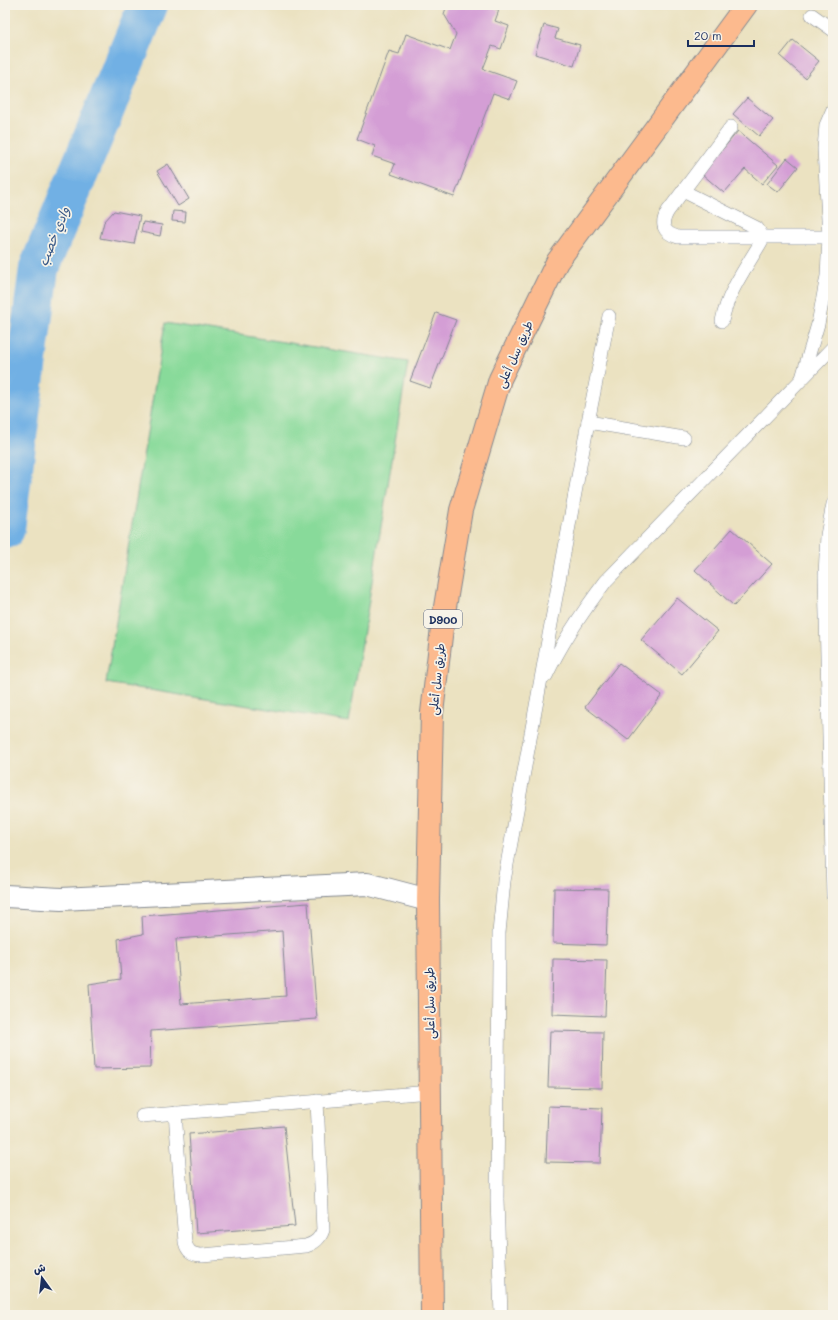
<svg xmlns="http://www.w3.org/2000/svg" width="838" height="1320" font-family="Mali,'Playpen Sans Arabic',sans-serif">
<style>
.green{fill:#88da9a;stroke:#52847c}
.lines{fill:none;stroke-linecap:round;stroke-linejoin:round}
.river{stroke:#71b0e4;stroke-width:40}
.building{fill:#d49ed5;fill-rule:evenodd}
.service-casing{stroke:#838890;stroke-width:14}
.minor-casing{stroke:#838890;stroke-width:24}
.primary-casing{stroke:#838890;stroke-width:24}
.service{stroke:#fff;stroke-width:13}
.minor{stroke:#fff;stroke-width:22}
.primary{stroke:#fcba8e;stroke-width:22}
.labels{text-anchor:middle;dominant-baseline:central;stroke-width:3.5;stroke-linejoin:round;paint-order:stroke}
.shield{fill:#f7f3e8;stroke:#5d6a87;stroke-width:1}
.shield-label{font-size:11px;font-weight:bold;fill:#1b2f5e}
.street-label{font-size:12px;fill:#1b2f5e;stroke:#f7f3e8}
.water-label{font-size:13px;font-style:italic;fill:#355686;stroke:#f7f3e8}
</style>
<rect width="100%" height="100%" fill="#f7f3e8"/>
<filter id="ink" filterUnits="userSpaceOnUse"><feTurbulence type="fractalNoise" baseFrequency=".025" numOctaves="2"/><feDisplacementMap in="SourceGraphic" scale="8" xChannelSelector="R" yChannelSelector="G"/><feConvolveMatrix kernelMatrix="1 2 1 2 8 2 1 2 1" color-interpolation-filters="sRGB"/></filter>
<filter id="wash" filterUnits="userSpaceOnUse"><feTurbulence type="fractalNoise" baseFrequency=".012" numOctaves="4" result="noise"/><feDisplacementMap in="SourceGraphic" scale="16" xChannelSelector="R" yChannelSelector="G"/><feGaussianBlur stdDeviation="0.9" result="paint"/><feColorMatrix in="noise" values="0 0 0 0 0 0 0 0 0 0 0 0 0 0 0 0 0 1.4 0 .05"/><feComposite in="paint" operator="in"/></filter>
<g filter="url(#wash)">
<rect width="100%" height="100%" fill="#ebe2c1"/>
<polygon class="green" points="165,323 408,362 349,722 106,683"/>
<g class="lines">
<polyline class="river" points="5,529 39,268 148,5"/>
</g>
<g id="blocks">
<g class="building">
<polygon points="447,5 485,5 499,10 495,21 509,26 501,49 492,46 483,69 517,81 510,99 493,93 454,197 391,174 395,164 372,156 375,146 357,139 389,51 399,54 406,34 450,50 456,34 444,14"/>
<polygon points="544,25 558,29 555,38 580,45 574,66 535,54"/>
<polygon points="793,40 819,61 805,78 780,56"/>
<polygon points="747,98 773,120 759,136 733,114"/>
<polygon points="738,131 778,165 762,184 745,169 724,193 702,174"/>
<polygon points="787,158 798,167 778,192 767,184"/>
<polygon points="168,164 189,199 178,206 157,171"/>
<polygon points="114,211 140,216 134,244 100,238 104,222"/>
<polygon points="173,211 186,212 185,222 172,221"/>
<polygon points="143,222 162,225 160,236 141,232"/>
<polygon points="436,313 456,320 430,388 410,381"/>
<polygon points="732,529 772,564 734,606 695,570"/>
<polygon points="677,598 718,631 682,674 641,640"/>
<polygon points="619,663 662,695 628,740 585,707"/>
<polygon points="554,888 608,889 606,945 553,943"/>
<path d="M308 903 317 1019 151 1031 150 1068 94 1069 89 984 121 979 118 939 143 934 142 916ZM282 931 286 996 181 1004 176 939Z"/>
<polygon points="553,959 607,960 605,1016 552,1014"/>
<polygon points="550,1031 603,1032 602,1088 548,1087"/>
<polygon points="548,1106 602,1108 600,1163 546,1162"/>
<polygon points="284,1126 295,1226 196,1233 189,1134"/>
</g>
</g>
</g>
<g filter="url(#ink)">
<use href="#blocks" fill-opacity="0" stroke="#838890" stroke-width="1"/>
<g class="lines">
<defs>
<g id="service">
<polyline points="812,15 833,30"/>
<path d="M731 127 668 211C660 224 663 233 678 237H829"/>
<path d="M683 191 757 228C761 233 762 236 761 242 746 268 728 291 722 321"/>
<polyline points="802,378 818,324 827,276 829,237 824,149 826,125 833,109"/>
<polyline points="588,422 684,438"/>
<polyline points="833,504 827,535 825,575 833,896"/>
<path d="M546 676C562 642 583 611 606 581L833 347"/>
<path d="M175 1113 185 1242C187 1251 192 1255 202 1255L306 1246C315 1243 320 1239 323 1230L317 1101"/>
<polyline points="142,1116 430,1092"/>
<polyline points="501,1315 497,1199 499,959 499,933 504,881 588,422 609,316"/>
</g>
<polyline id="minor" points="5,896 61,899 367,884 428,900"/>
<polyline id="primary" points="432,1315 428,900 432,713 443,619 461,510 500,379 557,262 746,5"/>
</defs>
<use href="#service" class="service-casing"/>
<use href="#minor" class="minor-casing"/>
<use href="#primary" class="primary-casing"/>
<use href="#service" class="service"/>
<use href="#minor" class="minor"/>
<use href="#primary" class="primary"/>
</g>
</g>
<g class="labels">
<rect class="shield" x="424" y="610" width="38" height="18" rx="3"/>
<g class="shield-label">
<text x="443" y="619">D900</text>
</g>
<g class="street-label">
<text transform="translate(514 354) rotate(-66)">طريق سل أعلى</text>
<text transform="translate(436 679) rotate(-84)">طريق سل أعلى</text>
<text transform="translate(429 1003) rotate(-91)">طريق سل أعلى</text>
</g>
<g class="water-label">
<text transform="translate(53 236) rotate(-68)">وادي خصب</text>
</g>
</g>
<rect width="838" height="1320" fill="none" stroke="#f7f3e8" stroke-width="20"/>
<g transform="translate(42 1278) rotate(345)" stroke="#f7f3e8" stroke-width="3" paint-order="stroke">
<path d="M0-3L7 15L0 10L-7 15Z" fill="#1b2f5e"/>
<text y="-6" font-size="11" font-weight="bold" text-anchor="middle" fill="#1b2f5e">ش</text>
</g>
<path d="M688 40v6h66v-6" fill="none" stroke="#1b2f5e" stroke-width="2"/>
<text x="694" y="40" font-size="12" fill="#1b2f5e" stroke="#f7f3e8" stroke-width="3" paint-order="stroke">20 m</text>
</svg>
